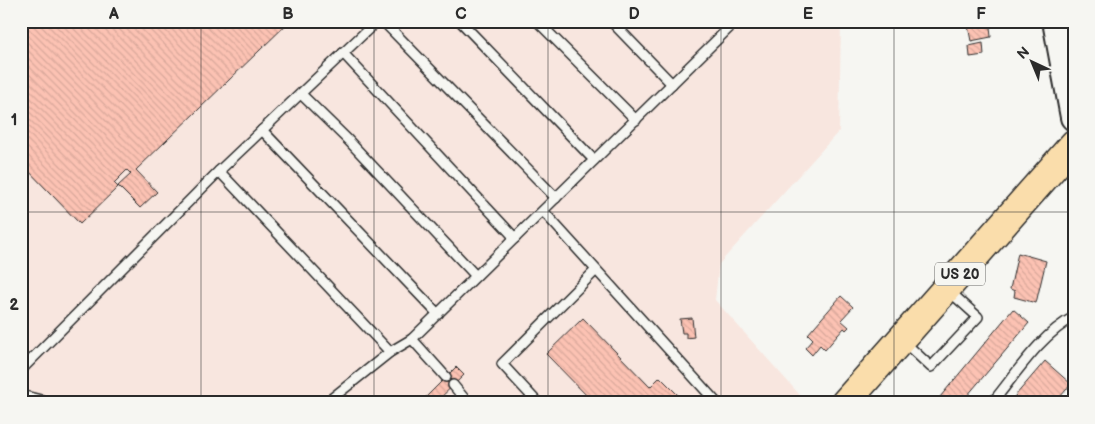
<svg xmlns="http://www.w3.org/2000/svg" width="1095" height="424" font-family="'Balsamiq Sans',sans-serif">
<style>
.built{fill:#f8e6df}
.building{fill:url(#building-back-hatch);stroke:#2b2b2b}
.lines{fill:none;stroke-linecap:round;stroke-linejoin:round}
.lane-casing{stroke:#2b2b2b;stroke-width:12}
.secondary-casing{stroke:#2b2b2b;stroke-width:30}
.primary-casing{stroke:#2b2b2b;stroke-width:31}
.lane{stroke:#f6f6f2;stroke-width:9}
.secondary{stroke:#f6f6f2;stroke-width:26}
.primary{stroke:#faddab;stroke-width:28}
.grid{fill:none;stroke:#2b2b2b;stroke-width:1;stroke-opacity:0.55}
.labels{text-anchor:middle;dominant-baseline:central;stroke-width:4;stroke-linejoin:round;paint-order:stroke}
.shield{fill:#f6f6f2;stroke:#686867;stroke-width:1}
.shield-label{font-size:14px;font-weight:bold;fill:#2b2b2b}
.neatline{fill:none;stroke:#2b2b2b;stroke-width:2}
.grid-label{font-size:16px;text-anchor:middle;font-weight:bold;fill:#2b2b2b}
</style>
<defs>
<pattern id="building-back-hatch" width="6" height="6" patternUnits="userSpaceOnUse" patternTransform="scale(1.25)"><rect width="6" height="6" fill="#fcc2b3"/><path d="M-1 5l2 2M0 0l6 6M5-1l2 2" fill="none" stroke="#d8a79a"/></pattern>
</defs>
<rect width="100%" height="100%" fill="#f6f6f2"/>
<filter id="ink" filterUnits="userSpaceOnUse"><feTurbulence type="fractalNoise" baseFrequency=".02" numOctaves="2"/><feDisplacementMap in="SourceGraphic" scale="10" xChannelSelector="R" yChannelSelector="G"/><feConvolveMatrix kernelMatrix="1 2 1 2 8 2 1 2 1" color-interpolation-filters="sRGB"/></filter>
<g filter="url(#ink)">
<polygon class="built" points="21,21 841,21 839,131 719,264 715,300 807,403 21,403"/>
<g class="building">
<polygon points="21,21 290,21 136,170 157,192 140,208 118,186 131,174 127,170 114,183 118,187 80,224 21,163"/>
<polygon points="967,21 994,21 995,26 990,27 991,37 971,41"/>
<polygon points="983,43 984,55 970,57 969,46"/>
<polygon points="1018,253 1046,261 1036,303 1014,297 1015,291 1010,289"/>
<polygon points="841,296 853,307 841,320 849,327 846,330 844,328 825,350 820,345 812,355 805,348 813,339 808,334"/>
<polygon points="1013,309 1029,323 961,403 935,403"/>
<polygon points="583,318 650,387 660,377 686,403 594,403 546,354"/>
<polygon points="692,318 694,337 686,338 686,333 682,333 680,319"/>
<polygon points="1045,361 1071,384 1055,403 1009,403"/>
<polygon points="456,367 464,375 435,403 420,403"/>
</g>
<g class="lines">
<defs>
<g id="lane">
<polyline points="377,21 219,171 390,352"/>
<polyline points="383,21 556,198"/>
<polyline points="460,21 594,160"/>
<polyline points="537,21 636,120"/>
<polyline points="611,21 672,84"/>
<polyline points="343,53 515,238"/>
<polyline points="301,94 348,140 476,276"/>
<polyline points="262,130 438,314"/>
<polyline points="543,211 717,403"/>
<polyline points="412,339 736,21"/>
<polyline points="903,341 931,367 978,317 948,290"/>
<polyline points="21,370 219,171"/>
<polyline points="453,385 468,403"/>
<polyline points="21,395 53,403"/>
<polyline points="326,403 390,352 412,339 446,377"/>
<polyline points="538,403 502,364 596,270"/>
<path d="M992 403C1016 374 1040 335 1074 317"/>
</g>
<polyline id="secondary" points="1056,21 1074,117"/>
<polyline id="primary" points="845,403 1074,144"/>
</defs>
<use href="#lane" class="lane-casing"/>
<use href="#secondary" class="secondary-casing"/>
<use href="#primary" class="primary-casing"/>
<use href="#lane" class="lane"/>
<use href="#secondary" class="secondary"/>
<use href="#primary" class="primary"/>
</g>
</g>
<path class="grid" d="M201 21V403M374 21V403M548 21V403M721 21V403M894 21V403M21 212H1074"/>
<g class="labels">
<rect class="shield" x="935" y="262.5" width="50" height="23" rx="4"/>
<g class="shield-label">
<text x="960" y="274">US 20</text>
</g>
</g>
<rect width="1095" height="424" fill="none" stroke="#f6f6f2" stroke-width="55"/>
<g transform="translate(1032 62) rotate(316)" stroke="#f6f6f2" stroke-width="4" paint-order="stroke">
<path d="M0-4L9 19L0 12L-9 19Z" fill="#2b2b2b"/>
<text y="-8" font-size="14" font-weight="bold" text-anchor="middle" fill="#2b2b2b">N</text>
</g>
<rect x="28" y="28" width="1040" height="368" class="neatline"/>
<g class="grid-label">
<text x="114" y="19">A</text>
<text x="288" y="19">B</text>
<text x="461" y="19">C</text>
<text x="634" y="19">D</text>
<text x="808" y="19">E</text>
<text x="981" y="19">F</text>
<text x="14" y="125">1</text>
<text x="14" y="310">2</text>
</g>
</svg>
